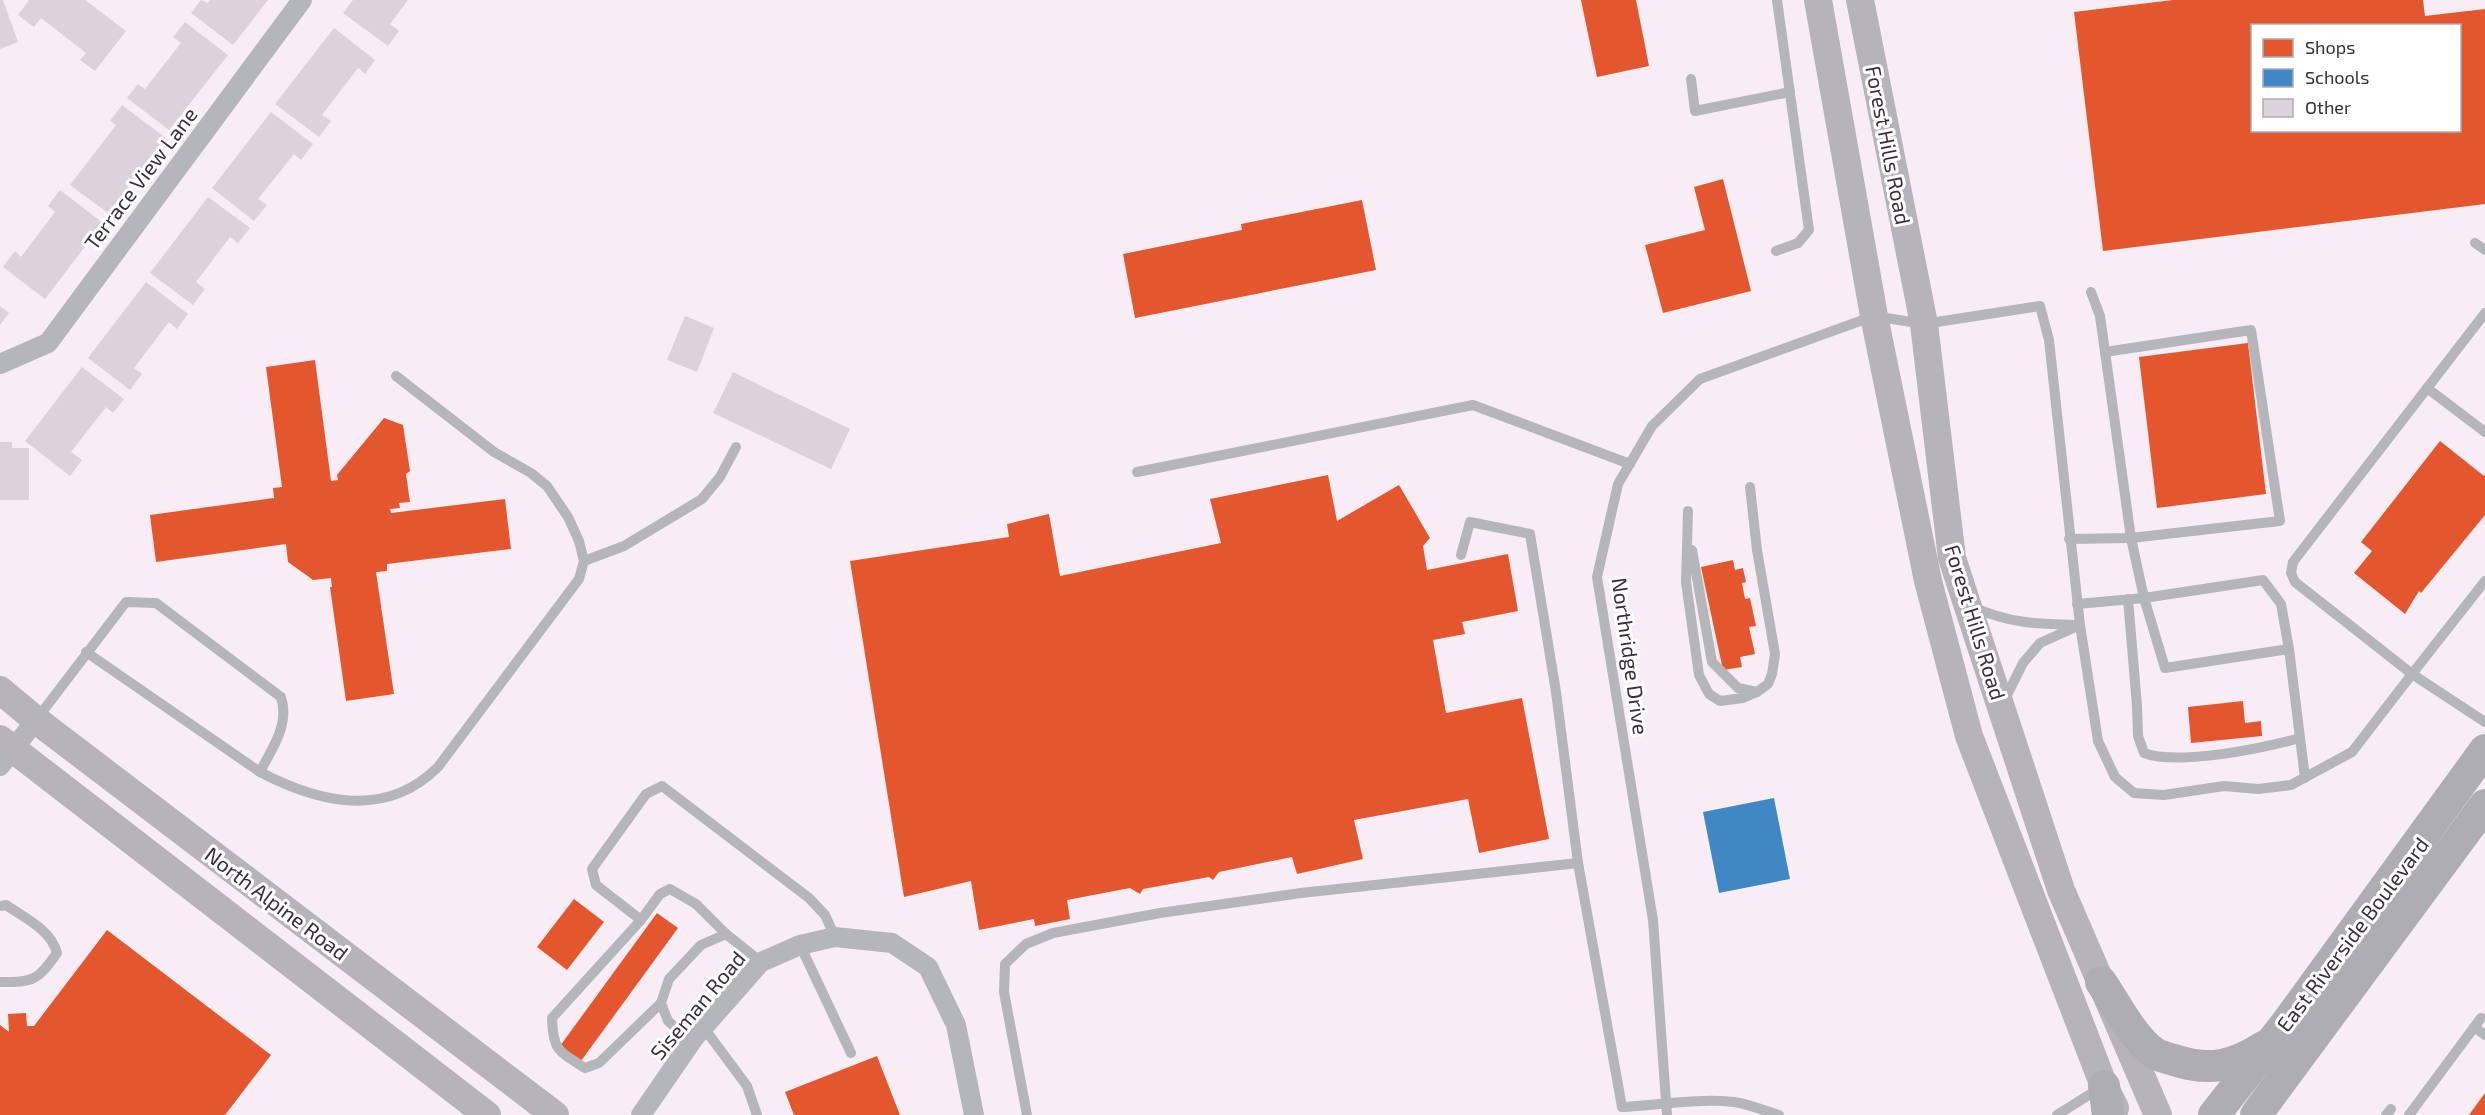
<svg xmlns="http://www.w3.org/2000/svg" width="2485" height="1115" font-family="'Exo 2',sans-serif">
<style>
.shops{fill:#e4572e;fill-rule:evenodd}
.schools{fill:#3f88c5}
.building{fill:#dcd2da}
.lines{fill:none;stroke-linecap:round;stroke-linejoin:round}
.lane{stroke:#b5b6b9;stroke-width:10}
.street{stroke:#b5b6b9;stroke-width:20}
.secondary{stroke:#b6b4b9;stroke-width:28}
.primary{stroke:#aeadb2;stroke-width:32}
.labels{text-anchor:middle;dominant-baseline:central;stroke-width:6;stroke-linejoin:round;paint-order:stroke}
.street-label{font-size:21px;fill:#3a2e37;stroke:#fff}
</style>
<rect width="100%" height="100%" fill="#f8edf5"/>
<g class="shops">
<polygon points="1581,0 1636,0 1649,66 1597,77"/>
<path d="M2173 0H2423L2425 16 2485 9V204L2103 251 2074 12ZM2252 26H2460V130H2252Z"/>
<polygon points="1723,179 1751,291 1663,313 1645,245 1705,230 1694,187"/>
<polygon points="1362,200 1376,270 1135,318 1123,254 1242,230 1241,224"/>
<polygon points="2248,343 2266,494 2157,508 2139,357"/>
<polygon points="315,360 331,481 338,480 337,475 384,418 403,425 410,471 406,474 410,502 399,503 400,508 390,509 391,513 505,499 511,549 387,564 387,571 376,572 394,694 346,701 330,587 332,587 331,578 313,580 288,562 286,544 156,562 150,515 274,498 273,488 282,487 266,367"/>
<polygon points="2440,441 2484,476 2485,474 2485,515 2421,593 2419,591 2405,614 2354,573 2372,551 2361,542"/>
<polygon points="1328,475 1337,521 1399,485 1430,538 1423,546 1427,570 1508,554 1518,611 1462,622 1465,634 1433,640 1446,713 1522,698 1549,839 1479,853 1468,799 1354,820 1363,859 1297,874 1292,857 1219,872 1213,880 1209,877 1143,889 1140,894 1130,888 1067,900 1070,919 1035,926 1034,919 979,930 971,881 904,897 850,561 1009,537 1007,524 1049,514 1060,576 1221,543 1210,499"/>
<polygon points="1733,560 1735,570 1743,568 1746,582 1742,583 1745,599 1750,598 1756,626 1749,627 1755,654 1740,657 1742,667 1723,670 1701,567"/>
<polygon points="2243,701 2245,723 2261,721 2262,736 2191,743 2188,707"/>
<polygon points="574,899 604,922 567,970 537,947"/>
<polygon points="657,913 678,928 581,1061 560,1046"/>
<polygon points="107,930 271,1055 225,1115 0,1115 0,1025 9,1032 8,1014 26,1013 27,1026 34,1026"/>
<polygon points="877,1056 900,1115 794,1115 785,1092"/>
<polygon points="2485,1093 2485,1115 2469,1115"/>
</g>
<polygon class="schools" points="1774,798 1790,879 1719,893 1703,812"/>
<g class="building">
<polygon points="0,0 3,0 18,42 0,49"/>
<polygon points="29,0 85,0 126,31 95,71 80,60 86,53 41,18 34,27 18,15"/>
<polygon points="201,0 208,3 210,0 268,0 233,45 191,13"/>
<polygon points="353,0 408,0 390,24 399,31 388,46 343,13"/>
<polygon points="185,22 228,55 169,130 127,98 138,84 145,89 181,43 173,37"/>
<polygon points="334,28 375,60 365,74 358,68 322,115 331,121 319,137 275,104"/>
<polygon points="122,105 166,138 108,213 70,185 116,125 110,121"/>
<polygon points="271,112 313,144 301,160 294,154 258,199 267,205 254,221 212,188"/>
<polygon points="60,190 103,223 45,299 3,267 15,251 21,257 55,212 48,206"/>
<polygon points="208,197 250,228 238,243 230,237 196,282 205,289 193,305 150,273"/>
<polygon points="146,282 188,314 177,329 169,322 134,368 142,374 130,390 88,358"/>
<polygon points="0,306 9,313 0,325"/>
<polygon points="685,316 714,328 697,372 667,360"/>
<polygon points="82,367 124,399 113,413 106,407 71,452 82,460 70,476 25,441"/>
<polygon points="733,372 850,429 831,469 713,413"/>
<polygon points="0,442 12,442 12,448 29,448 29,500 0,500"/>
</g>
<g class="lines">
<g class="lane">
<polyline points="1691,79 1695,111 1790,92"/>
<polyline points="2475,243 2485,250"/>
<polyline points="1776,251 1798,243 1809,230 1777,0"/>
<polyline points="2091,292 2100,316 2131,538 2144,598 2165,668 2289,649"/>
<polyline points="2485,313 2293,562 2291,573 2295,582 2412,674 2485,581"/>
<polyline points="2427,388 2485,432"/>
<polyline points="1137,472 1473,405 1630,464"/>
<polyline points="1688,511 1686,582 1699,675 1709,694 1720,701 1743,698 1757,692 1768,684 1772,674 1775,654 1757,550 1750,487"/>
<polyline points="2069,539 2131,538 2280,521 2251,330 2105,352"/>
<polyline points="1692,550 1712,662 1738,688 1757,692"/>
<path d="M1461 555 1470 522 1530 534 1556 692 1578 863 1622 1107C1659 1105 1697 1098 1734 1102 1749 1104 1765 1111 1779 1115"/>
<polyline points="584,561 624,546 702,499 720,477 736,447"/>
<path d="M2128 599 2137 706 2138 736 2144 753C2179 766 2263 748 2300 738"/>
<polyline points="2077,604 2144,598 2263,580 2281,604 2289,649 2305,778"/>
<path d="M1973 607C2010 624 2040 624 2080 625L2040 643 2023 663 2004 701"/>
<polyline points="86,652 260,772"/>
<path d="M36 720 126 602 156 603 281 697C290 725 272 748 260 772 319 803 386 819 438 767L579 579 584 561 579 541 568 517 547 486 531 473 494 452 396 376"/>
<path d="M0 906 6 905C25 918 51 930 57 953 37 981 34 982 0 982"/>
<polyline points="641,920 596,885 592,869 646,794 662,786 809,898 825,915 835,937"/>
<polyline points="800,945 851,1053"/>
<path d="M661 1003 599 1063 585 1068C558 1051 553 1050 552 1018L641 920 660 894 670 889 696 904 726 934"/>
<polyline points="2474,1027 2485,1035"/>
<polyline points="704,1028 747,1086 757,1115"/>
<polyline points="692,1042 668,1021 661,1003 669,979 701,945 726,934 761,962"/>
<polyline points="1027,1115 1004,992 1005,964 1026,944 1053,933 1160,913 1301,893 1578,863"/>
<polyline points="1667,1115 1653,920 1597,577 1618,484 1652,426 1700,379 1874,316 1924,324 2040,306 2049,340 2080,625 2098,741 2115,777 2134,793 2164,795 2224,786 2258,789 2291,785 2352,752 2412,674 2485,722"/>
<polyline points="2057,1115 2100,1088"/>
<polyline points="2386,1115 2391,1109"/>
<polyline points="2409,1115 2481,1018"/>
</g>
<g class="street">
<polyline points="0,364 48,343 302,0"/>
<polyline points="0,766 36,720"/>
<polyline points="641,1115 694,1038 761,962 800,945 835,937 892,943 928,967 956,1025 974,1115"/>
</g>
<g class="secondary">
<polyline points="1818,0 1874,316 1928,581 1969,736 2104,1086 2115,1108"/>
<polyline points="1860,0 1924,324 1952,558 2061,890 2158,1115"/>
<polyline points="0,690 36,720 555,1115"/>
<polyline points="0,739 487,1115"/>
</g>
<g class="primary">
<path d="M2101 982C2116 1004 2131 1035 2153 1052 2158 1056 2167 1058 2174 1060 2210 1072 2234 1066 2265 1046"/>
<polyline points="2104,1086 2108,1115"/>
<polyline points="2214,1115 2285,1025 2485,750"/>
<polyline points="2256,1115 2485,805"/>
</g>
</g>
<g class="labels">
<g class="street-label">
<text transform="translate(1889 145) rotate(79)">Forest Hills Road</text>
<text transform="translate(140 178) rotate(-53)">Terrace View Lane</text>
<text transform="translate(1976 622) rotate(73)">Forest Hills Road</text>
<text transform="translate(1631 656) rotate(82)">Northridge Drive</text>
<text transform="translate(277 903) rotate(37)">North Alpine Road</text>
<text transform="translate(2352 934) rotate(-53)">East Riverside Boulevard</text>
<text transform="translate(697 1005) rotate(-50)">Siseman Road</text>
</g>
</g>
<rect x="2251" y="24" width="210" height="108" fill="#ffffff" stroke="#b0abaf" stroke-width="1.5"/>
<rect x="2263" y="39" width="30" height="18" fill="#e4572e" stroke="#b0abaf" stroke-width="1.5"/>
<text x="2305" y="54" font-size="18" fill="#3a2e37">Shops</text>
<rect x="2263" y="69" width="30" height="18" fill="#3f88c5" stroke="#b0abaf" stroke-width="1.5"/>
<text x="2305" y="84" font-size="18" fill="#3a2e37">Schools</text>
<rect x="2263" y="99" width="30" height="18" fill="#dcd2da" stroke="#b0abaf" stroke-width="1.5"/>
<text x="2305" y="114" font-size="18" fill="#3a2e37">Other</text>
</svg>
